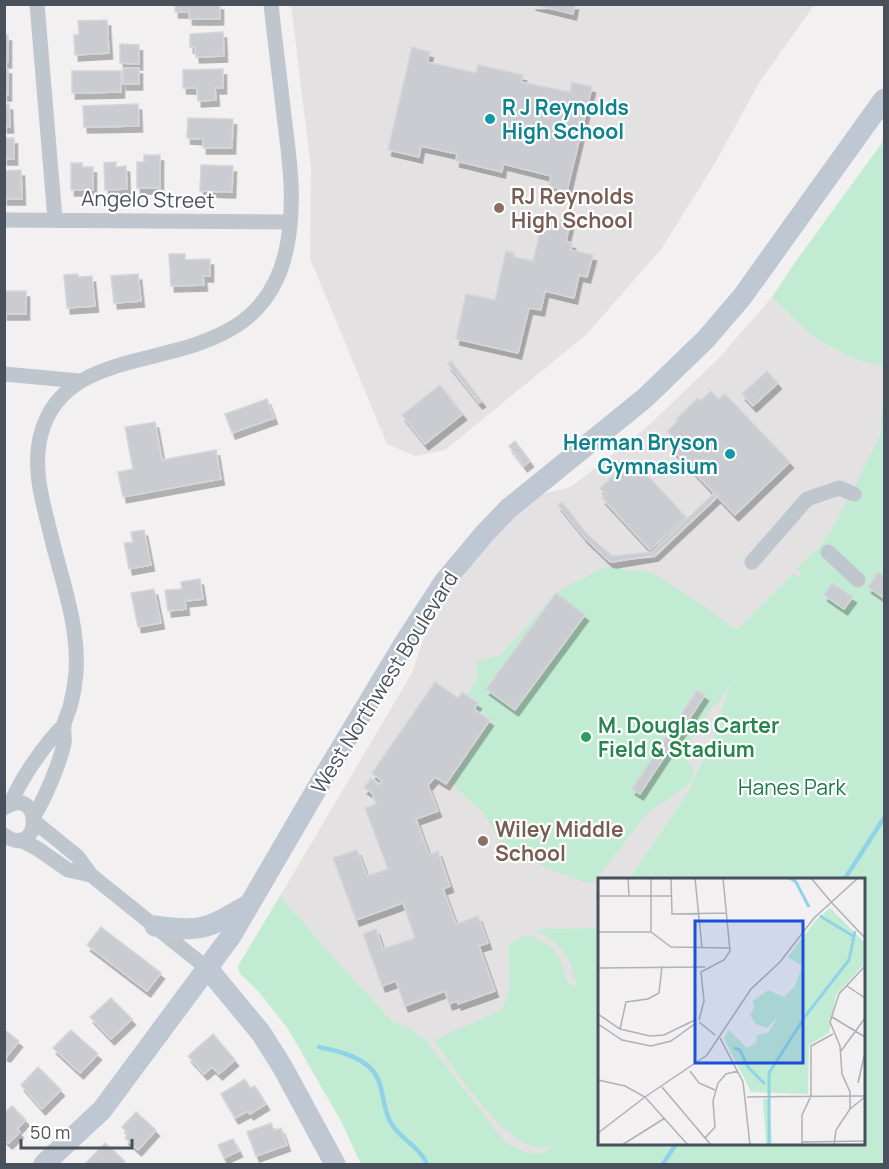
<svg xmlns="http://www.w3.org/2000/svg" width="889" height="1169" font-family="Manrope,sans-serif">
<style>
.education{fill:#e3e1e1}
.green{fill:#c1ecd3}
.lines{fill:none;stroke-linecap:round;stroke-linejoin:round}
.stream{stroke:#91d3e6;stroke-width:4.5}
.building{fill:#caccd2;stroke:#d4d6da;stroke-width:1.5;filter:url(#shadow)}
.minor{stroke:#bfc6cd;stroke-width:15}
.secondary{stroke:#bec7d2;stroke-width:21}
.culture-dot{fill:#0f9aa8;stroke:#fff;stroke-width:2}
.education-dot{fill:#8d6e63;stroke:#fff;stroke-width:2}
.leisure-dot{fill:#2e9e5b;stroke:#fff;stroke-width:2}
.labels{text-anchor:middle;dominant-baseline:central;stroke-width:4.5;stroke-linejoin:round;paint-order:stroke}
.culture-label{font-size:21px;font-weight:bold;fill:#0d838f;stroke:#fff;text-anchor:start}
.education-label{font-size:21px;font-weight:bold;fill:#785e54;stroke:#fff;text-anchor:start}
.street-label{font-size:21px;fill:#49525c;stroke:#fff}
.leisure-label{font-size:21px;font-weight:bold;fill:#27864d;stroke:#fff;text-anchor:start}
.park-label{font-size:21px;fill:#1d794d;stroke:#fff}
.inset-river{fill:none;stroke:#91d3e6;stroke-width:3}
.inset-road{fill:none;stroke:#aeb1b5;stroke-width:1.5}
.view{fill:#1d4ed8;fill-opacity:0.15;stroke:#1d4ed8;stroke-width:3}
.inset-edge{fill:none;stroke:#49525c;stroke-width:3}
</style>
<defs>
<filter id="shadow"><feDropShadow dx="3.5" dy="6" stdDeviation="0" flood-color="#0004"/></filter>
</defs>
<rect width="100%" height="100%" fill="#f2f0f0"/>
<g class="education">
<polygon points="291,5 814,5 759,83 715,163 662,248 587,334 445,450 415,456 387,444 310,258 311,168"/>
<polygon points="772,297 813,337 856,360 883,366 884,386 881,436 832,529 737,666 712,740 688,792 629,879 600,880 599,929 568,1007 563,1138 533,1164 495,1164 392,1021 342,968 280,896 412,673 423,640 449,595 475,560 509,521 539,495 571,487 647,427 719,358"/>
</g>
<path class="green" d="M884 140V1164H361L341 1121 288 1029 258 991 240 974 238 966 280 896 342 967 392 1021 412 1030 427 1042 505 1142 527 1153H545L553 1145C514 1165 453 1066 434 1040L498 1012C517 993 506 967 509 943L528 935C555 946 561 954 567 983L575 987C577 981 575 979 573 973 569 953 554 938 535 931L544 929 599 928 600 1144H864V880L629 879 688 792 712 740 731 682 717 705 714 704 682 754 692 767 693 776 690 782 680 791 648 812 594 882 586 883 502 850 501 842 483 812 459 791 451 780 492 720 476 708 479 703 468 694 477 679V661L500 656 556 593 604 567 653 573 711 611 736 630 793 574 799 577 801 573 796 569 819 547 832 529 880 436 884 386 883 366 856 360 813 337 772 297 796 261Z"/>
<g class="lines">
<g class="stream">
<polyline points="844,880 884,818"/>
<path d="M319 1047C339 1051 369 1058 378 1079 384 1093 383 1110 391 1123 400 1139 420 1147 427 1164"/>
<polyline points="663,1164 676,1144"/>
</g>
</g>
<g class="building">
<polygon points="175,4 220,4 220,19 189,19 189,12 175,12"/>
<polygon points="532,4 575,4 573,14"/>
<polygon points="107,20 109,53 75,55 74,35 79,35 78,21"/>
<polygon points="223,32 224,56 196,57 195,47 190,47 190,34"/>
<rect x="4" y="35" width="4" height="27"/>
<polygon points="120,44 139,45 139,64 120,63"/>
<polygon points="412,47 430,52 427,62 476,73 478,65 523,75 521,82 570,92 572,82 592,87 567,191 549,186 551,176 503,164 502,172 456,161 457,154 421,146 419,157 388,150"/>
<rect x="4" y="68" width="4" height="27"/>
<rect x="123" y="68" width="16" height="16"/>
<polygon points="223,69 223,88 215,88 216,100 198,101 197,88 183,88 183,70"/>
<polygon points="72,71 121,71 121,92 72,93"/>
<polygon points="4,104 9,104 10,127 4,127"/>
<polygon points="138,104 139,126 84,127 83,106"/>
<polygon points="188,118 233,119 232,148 203,148 203,139 187,138"/>
<rect x="4" y="138" width="10" height="21"/>
<polygon points="144,155 160,155 160,188 137,188 137,162 144,162"/>
<polygon points="116,162 116,167 126,166 127,189 105,190 104,163"/>
<polygon points="71,163 82,163 82,167 93,167 93,190 71,190"/>
<polygon points="201,165 233,166 232,192 200,191"/>
<polygon points="21,170 22,199 4,199 4,171"/>
<polygon points="541,216 570,223 566,241 572,243 571,250 593,255 587,277 579,275 574,298 545,291 541,310 529,308 518,353 456,339 466,294 495,300 506,251 514,253 514,257 533,261 541,228 539,227"/>
<polygon points="169,254 185,254 185,260 210,259 210,276 203,276 204,285 171,286"/>
<polygon points="78,274 78,277 92,276 95,306 67,308 64,275"/>
<polygon points="138,274 141,301 114,303 111,276"/>
<rect x="4" y="291" width="22" height="23"/>
<polygon points="451,361 482,401 479,403 448,364"/>
<polygon points="767,371 778,383 753,406 742,394"/>
<polygon points="440,385 463,414 425,444 402,415"/>
<polygon points="711,391 718,399 725,394 790,462 735,515 669,446 675,440 667,431 678,421 676,419 698,398 700,401"/>
<polygon points="267,399 274,418 232,433 225,414"/>
<polygon points="155,422 162,460 216,450 221,479 123,497 118,472 133,469 125,427"/>
<polygon points="515,441 530,461 524,466 509,446"/>
<polygon points="628,462 634,468 638,465 686,517 650,550 602,498 606,494 600,488"/>
<polygon points="714,493 717,497 655,555 613,562 609,561 585,538 558,505 562,502 587,534 612,556 652,552"/>
<polygon points="144,530 151,565 129,569 124,543 133,542 131,532"/>
<polygon points="878,572 884,576 884,598 868,587"/>
<polygon points="200,579 203,599 185,601 186,609 168,611 165,590 182,589 181,582"/>
<polygon points="832,583 853,597 844,609 824,595"/>
<polygon points="154,589 161,623 138,627 131,593"/>
<polygon points="556,593 585,615 515,710 486,689"/>
<polygon points="435,682 458,698 462,692 478,703 474,709 490,720 446,784 435,777 428,785 438,811 416,819 429,855 438,851 450,886 443,889 456,924 478,916 488,943 479,946 495,991 458,1004 457,1001 449,1004 445,991 405,1006 396,981 382,986 363,934 376,929 383,949 415,938 403,903 356,920 333,858 357,850 367,876 388,869 365,808 376,804 372,793 364,788 371,778 379,785 382,781 372,773"/>
<polygon points="697,690 705,695 640,794 632,789"/>
<polygon points="101,927 161,973 147,991 87,945"/>
<polygon points="111,998 132,1019 111,1039 90,1017"/>
<polygon points="5,1030 19,1041 7,1056 4,1055"/>
<polygon points="71,1030 98,1054 80,1073 53,1048"/>
<polygon points="213,1034 235,1060 219,1074 212,1067 204,1074 188,1056"/>
<polygon points="38,1067 61,1090 42,1109 21,1085"/>
<polygon points="245,1079 250,1088 255,1086 266,1104 250,1114 248,1111 235,1118 221,1094"/>
<polygon points="12,1106 26,1120 17,1129 20,1132 9,1143 4,1139 4,1113"/>
<polygon points="136,1112 156,1130 138,1150 125,1138 128,1133 122,1127"/>
<polygon points="271,1123 274,1131 281,1128 287,1145 256,1156 247,1132"/>
<polygon points="233,1139 239,1151 224,1158 218,1145"/>
<polygon points="105,1143 125,1161 122,1164 85,1164"/>
</g>
<g class="lines">
<g class="minor">
<polyline points="37,4 55,219"/>
<polyline points="4,220 290,222"/>
<polyline points="4,374 79,381"/>
<polyline points="828,552 858,580"/>
<polyline points="752,562 807,499 839,488 854,494"/>
<path d="M10 805C21 778 44 745 64 725"/>
<path d="M4 808C44 782 42 862 4 835"/>
<path d="M34 816C45 798 59 765 64 744 65 738 63 731 64 725 65 719 68 713 70 707 73 696 75 684 76 673 79 629 64 586 53 544 45 509 31 471 41 434 71 320 254 395 286 251 296 206 290 161 284 116 280 79 275 42 271 4"/>
<polyline points="35,822 77,856 91,875 208,969"/>
<polyline points="21,840 38,849 68,870 91,875"/>
</g>
<g class="secondary">
<path d="M155 926C202 933 208 928 248 905"/>
<polyline points="208,969 261,1033 283,1068 335,1164"/>
<polyline points="44,1164 102,1110 231,936 326,773 405,642 444,582 485,533 508,509 645,398 706,339 742,297 884,99"/>
</g>
</g>
<g class="culture-dot">
<circle cx="490" cy="119" r="6"/>
<circle cx="730" cy="454" r="6"/>
</g>
<g class="education-dot">
<circle cx="499" cy="208" r="6"/>
<circle cx="483" cy="841" r="6"/>
</g>
<circle class="leisure-dot" cx="586" cy="737" r="6"/>
<g class="labels">
<g class="culture-label">
<text x="502" y="107">R J Reynolds<tspan x="502" dy="24">High School</tspan></text>
<text x="718" y="442" text-anchor="end">Herman Bryson<tspan x="718" dy="24">Gymnasium</tspan></text>
</g>
<g class="education-label">
<text x="511" y="196">RJ Reynolds<tspan x="511" dy="24">High School</tspan></text>
<text x="495" y="829">Wiley Middle<tspan x="495" dy="24">School</tspan></text>
</g>
<g class="street-label">
<text transform="translate(148 199) rotate(1)">Angelo Street</text>
<text transform="translate(384 682) rotate(-58)">West Northwest Boulevard</text>
</g>
<g class="leisure-label">
<text x="598" y="725">M. Douglas Carter<tspan x="598" dy="24">Field &amp; Stadium</tspan></text>
</g>
<g class="park-label">
<text x="792" y="787">Hanes Park</text>
</g>
</g>
<g transform="translate(598 878)">
<rect width="267" height="267" fill="#f2f0f0"/>
<path d="M232 30 267 65V85L238 117 231 155 211 167 210 216 153 214 126 160 131 152 149 170 158 165 159 157 170 155 180 139 169 150 158 146 152 137 156 130 155 123 170 112 186 119 197 108 204 88 190 79 218 42ZM165 221H172L174 267H168Z" fill="#c1ecd3"/>
<path class="inset-river" d="M192 0 198 4 211 29M222 38 255 58M136 170 142 172 150 189 167 206M171 267V195L208 137 251 82 257 53"/>
<path class="inset-road" d="M30 0 31 18M53 0V54M73 0 74 36 129 35M97 0 104 70M213 0 234 25M0 18H73M234 25 267 60M0 54H53L73 69 132 70M0 90 107 89M249 108 267 120M0 136 22 151 52 158 66 157 97 142M234 139 267 159M101 142 106 123 103 94 126 82 132 73 125 0M101 144 117 157M0 146 24 162 53 168 73 163 98 145M22 151 28 124 50 121 61 115 64 88M122 160 145 204 152 267M243 173 267 140M92 193 101 205 117 212M262 197 260 205 267 174M0 202 27 208 47 219 90 267M64 209 113 267M47 219 109 177 153 111 182 84 216 40 260 0M149 219 267 218M252 231 267 219M0 255 47 219M107 260 117 249 115 223 120 205 128 196 140 193M204 264 267 263M24 267 67 240M204 267V237L213 218V168L235 156M236 267 238 252 252 231V214L244 196 242 168 232 144 241 116 267 88"/>
<path class="view" d="M97 43H205V185H97Z"/>
<rect width="267" height="267" class="inset-edge"/>
</g>
<rect width="889" height="1169" fill="none" stroke="#49525c" stroke-width="12"/>
<path d="M21 1139v9h111v-9" fill="none" stroke="#49525c" stroke-width="3"/>
<text x="30" y="1139" font-size="18" fill="#49525c" stroke="#ffffff" stroke-width="4.5" paint-order="stroke">50 m</text>
</svg>
